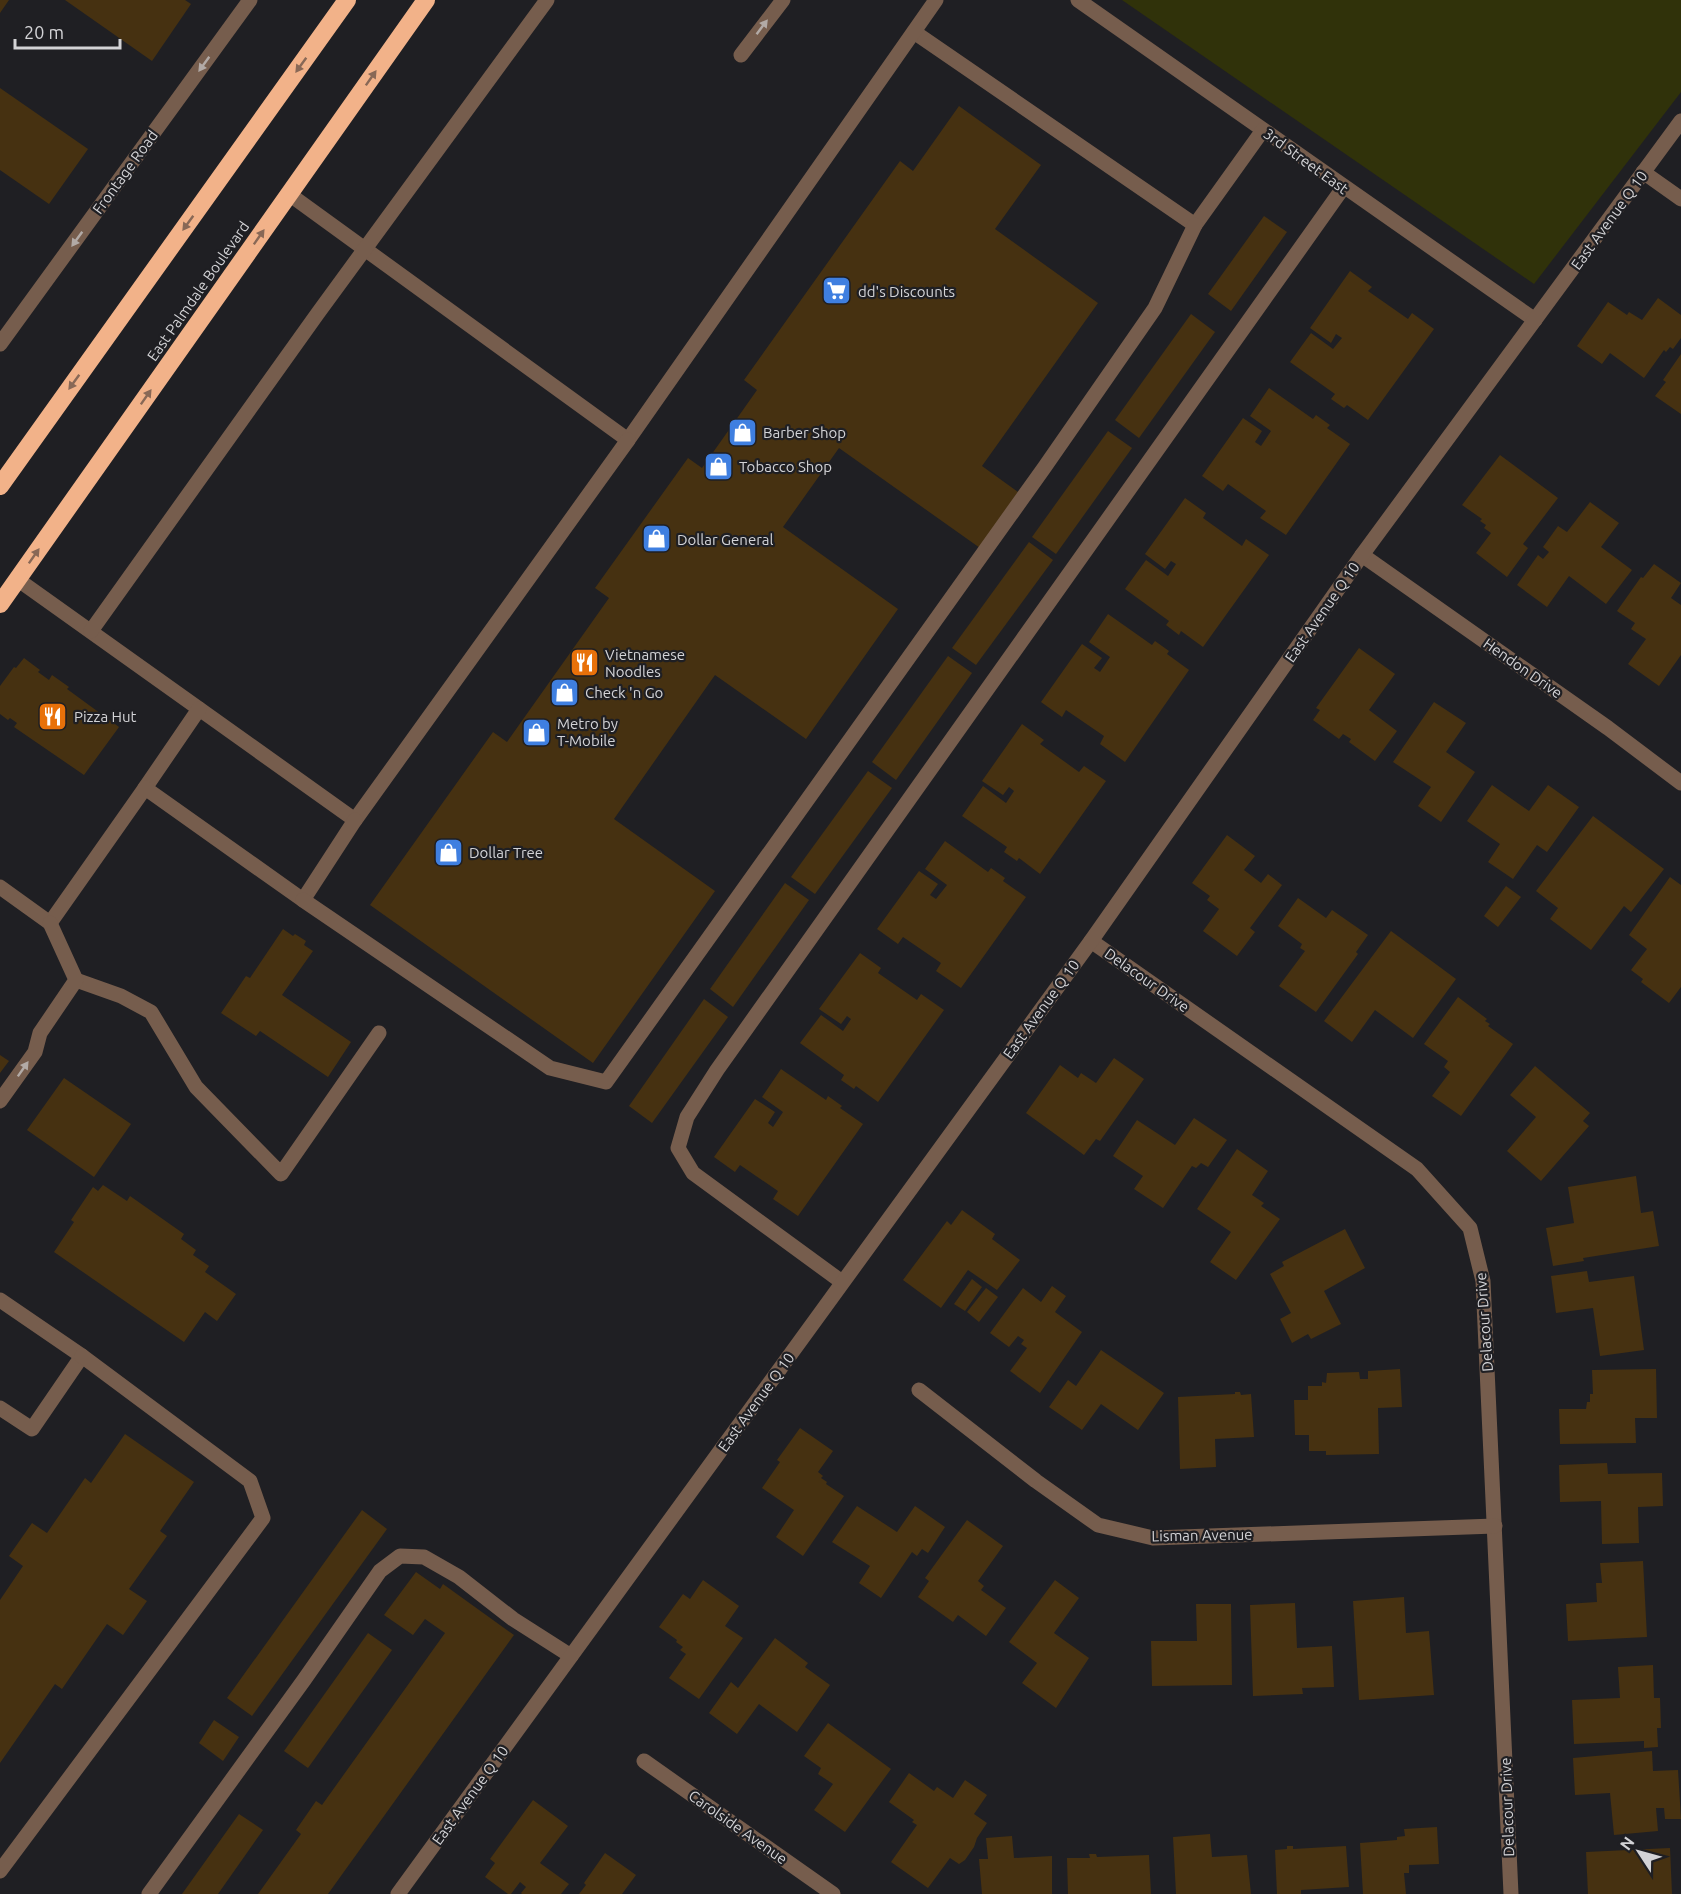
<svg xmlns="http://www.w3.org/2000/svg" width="1681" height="1894" font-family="Ubuntu,sans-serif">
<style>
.green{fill:#30320a}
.building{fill:#463111}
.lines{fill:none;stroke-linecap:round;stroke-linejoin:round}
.minor{stroke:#765d4d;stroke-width:15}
.highway{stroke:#f2b289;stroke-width:18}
.oneway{fill:#b2aaa6}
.oneway2{fill:#886856}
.labels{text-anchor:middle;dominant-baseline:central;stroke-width:4.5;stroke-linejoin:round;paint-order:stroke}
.street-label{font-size:15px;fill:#d3d3d6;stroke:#1f1f23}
.poi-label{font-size:15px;fill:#d3d3d6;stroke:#1f1f23;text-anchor:start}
</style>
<rect width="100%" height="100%" fill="#1f1f23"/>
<polygon class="green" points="1122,0 1681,0 1681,92 1534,284"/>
<g class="building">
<polygon points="0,0 9,0 0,13"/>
<polygon points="65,0 185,0 191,4 152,61"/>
<polygon points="0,88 88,149 49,204 0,170"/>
<polygon points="959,106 1041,165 995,229 1098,303 982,466 1018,492 980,548 839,448 783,527 898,609 806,739 715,675 614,819 715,891 593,1063 370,905 493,732 507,742 609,598 595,588 688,458 702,468 757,390 744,380 900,161 913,171"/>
<polygon points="1264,216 1287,232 1231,311 1208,294"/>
<polygon points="1350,271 1372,287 1368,291 1408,319 1412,313 1434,329 1368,420 1347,405 1344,408 1331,399 1335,394 1290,362 1311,333 1333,349 1342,338 1336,334 1331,343 1310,328"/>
<polygon points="1658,298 1681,315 1681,338 1673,349 1670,347 1666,352 1664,350 1644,378 1610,353 1602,364 1577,346 1608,302 1627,315 1629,312 1642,320"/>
<polygon points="1191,314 1215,332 1139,438 1115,420"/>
<polygon points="1681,354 1681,414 1655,396 1666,382 1663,380"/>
<polygon points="1269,388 1313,419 1316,415 1330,425 1327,428 1350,444 1286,535 1260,518 1266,511 1228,484 1223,491 1202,476 1243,418 1262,431 1255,442 1261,446 1271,431 1250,416"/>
<polygon points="1108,431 1132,448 1056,554 1032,537"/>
<polygon points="1500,455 1558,498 1523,544 1528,548 1507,577 1476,553 1491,533 1484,528 1486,525 1480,521 1482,519 1462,505"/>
<polygon points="1185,498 1206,513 1203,518 1242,546 1246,539 1269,555 1203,647 1181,631 1179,635 1166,625 1169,621 1125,589 1146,560 1168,576 1176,564 1171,561 1165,569 1145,554"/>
<polygon points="1590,502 1619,523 1601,547 1632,570 1606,604 1569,576 1547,607 1517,585 1538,555 1543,559 1549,552 1543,547 1558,526 1567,532"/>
<polygon points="1029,542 1053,560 976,665 952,648"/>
<polygon points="1654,564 1681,583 1671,598 1681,605 1681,655 1659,686 1628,664 1646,639 1631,629 1635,623 1617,611 1641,577 1643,578"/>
<polygon points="1108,614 1152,645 1155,641 1169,651 1167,654 1189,670 1125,762 1100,744 1104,736 1066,710 1062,717 1041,702 1082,644 1102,658 1094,668 1100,672 1110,657 1089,642"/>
<polygon points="1359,648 1395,674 1369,710 1397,731 1375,761 1349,742 1351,739 1343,734 1339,739 1313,720 1320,710 1316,708"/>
<polygon points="948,656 972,673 896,780 872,762"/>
<polygon points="24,658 40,670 38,672 49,680 52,675 69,687 67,689 119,727 84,775 14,727 17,723 10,718 8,720 0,714 0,686 14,667 16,668"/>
<polygon points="1434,702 1466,723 1446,752 1475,772 1441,822 1418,806 1431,787 1393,762"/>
<polygon points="1022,724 1044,740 1040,744 1079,772 1084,766 1106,781 1040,874 1019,858 1017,861 1004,852 1007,847 962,816 983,786 1006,803 1014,791 1009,787 1003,795 982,781"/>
<polygon points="868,771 892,788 815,894 791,877"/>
<polygon points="1492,785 1529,811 1548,785 1579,807 1547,852 1537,845 1513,879 1488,862 1500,844 1467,821"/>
<polygon points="1593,816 1664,869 1631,912 1624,906 1591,950 1550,919 1558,908 1536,891"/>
<polygon points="1227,835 1255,856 1244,870 1261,883 1268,874 1282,885 1250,928 1255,932 1237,956 1203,931 1219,909 1207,900 1210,896 1192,883"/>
<polygon points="945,841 988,872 991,868 1005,878 1003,881 1026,897 961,988 936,971 941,963 903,937 898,944 877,929 919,871 938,884 930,895 936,899 947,885 925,869"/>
<polygon points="1670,877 1681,885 1681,987 1669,1003 1641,982 1643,979 1631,970 1647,949 1629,935"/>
<polygon points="785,883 809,900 733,1007 710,989"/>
<polygon points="1506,886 1521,897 1498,927 1484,916"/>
<polygon points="1298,898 1326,918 1332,910 1368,935 1356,952 1358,954 1316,1012 1279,986 1305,951 1300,948 1302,944 1278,926"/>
<polygon points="283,929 293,936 295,934 306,941 304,945 313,951 282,995 351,1042 328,1077 260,1031 256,1036 221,1013 246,976 250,978"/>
<polygon points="1391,931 1456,979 1413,1038 1375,1010 1352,1042 1324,1021"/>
<polygon points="860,953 881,968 878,973 917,1000 921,994 944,1010 878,1102 856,1086 854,1089 841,1080 844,1075 800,1043 821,1015 843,1031 851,1019 847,1016 841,1024 819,1009"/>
<polygon points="1458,997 1487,1019 1485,1021 1490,1024 1488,1026 1513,1044 1461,1116 1432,1096 1450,1072 1444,1067 1448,1061 1424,1044"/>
<polygon points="704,999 728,1017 652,1123 629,1106"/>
<polygon points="0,1055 9,1061 0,1073"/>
<polygon points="1114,1058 1144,1079 1100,1141 1096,1139 1084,1155 1026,1113 1060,1065 1078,1078 1081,1073 1096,1083"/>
<polygon points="1535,1066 1590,1113 1583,1121 1589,1126 1541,1181 1507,1151 1536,1117 1510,1095"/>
<polygon points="781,1069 826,1100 828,1096 842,1106 840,1108 863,1124 798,1216 773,1199 778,1191 740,1165 735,1172 714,1157 755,1099 775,1112 768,1123 773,1127 783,1112 762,1097"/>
<polygon points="64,1078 131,1124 94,1177 27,1130"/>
<polygon points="1194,1118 1227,1140 1208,1167 1201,1163 1196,1168 1192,1166 1163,1208 1134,1189 1143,1176 1113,1156 1137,1120 1175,1145"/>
<polygon points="1237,1149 1268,1171 1252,1195 1264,1203 1261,1206 1280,1219 1236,1280 1210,1262 1231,1232 1197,1209"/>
<polygon points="1636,1176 1641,1213 1653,1211 1659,1246 1583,1258 1584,1261 1553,1266 1546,1228 1574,1223 1568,1187"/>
<polygon points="103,1185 127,1201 130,1196 184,1234 181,1239 196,1250 193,1255 209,1266 205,1272 236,1294 217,1321 205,1312 184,1342 54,1252 74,1222 71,1220 93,1187 98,1191"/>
<polygon points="962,1210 995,1234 992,1239 1020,1260 997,1290 968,1270 941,1308 903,1280 947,1221 951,1225"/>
<polygon points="1345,1229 1365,1268 1324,1291 1341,1324 1311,1339 1308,1334 1292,1343 1280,1319 1291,1313 1270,1274 1284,1266 1282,1262"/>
<polygon points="1587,1271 1589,1282 1634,1276 1644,1350 1600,1356 1593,1308 1556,1313 1551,1276"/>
<polygon points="972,1279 982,1287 965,1311 954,1304"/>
<polygon points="1052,1286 1066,1296 1055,1312 1082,1332 1040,1393 1010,1371 1027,1348 1021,1344 1024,1340 1018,1336 1009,1347 990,1333 1023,1288 1041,1302"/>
<polygon points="986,1288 998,1297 979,1322 967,1312"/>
<polygon points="1101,1350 1164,1393 1138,1430 1101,1404 1082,1430 1049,1407 1068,1380 1076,1386"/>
<polygon points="1400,1369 1402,1407 1378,1408 1379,1454 1326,1455 1326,1451 1309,1451 1309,1435 1295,1435 1294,1400 1308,1400 1308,1386 1322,1386 1322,1382 1326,1383 1327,1373 1359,1372 1360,1379 1368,1379 1368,1371"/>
<polygon points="1656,1369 1657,1418 1635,1418 1636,1443 1560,1444 1559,1409 1586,1409 1587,1402 1590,1402 1590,1394 1593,1394 1592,1370"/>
<polygon points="1235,1392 1240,1392 1241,1395 1251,1394 1254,1437 1215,1439 1216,1467 1180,1469 1178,1397 1235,1394"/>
<polygon points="800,1428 833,1451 818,1472 823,1476 821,1478 827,1482 826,1484 844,1496 803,1556 776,1537 794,1510 762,1488 780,1462 777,1460"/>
<polygon points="125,1434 194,1482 160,1531 167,1536 129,1589 147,1601 123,1635 107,1624 62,1689 55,1684 0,1763 0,1600 23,1566 9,1556 32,1523 47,1533 85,1478 91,1483"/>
<polygon points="1607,1463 1608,1474 1662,1473 1663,1506 1638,1507 1639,1543 1602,1544 1601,1501 1560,1502 1559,1465"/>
<polygon points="857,1506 897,1532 915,1506 945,1527 928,1553 922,1549 917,1556 912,1552 881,1598 859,1583 870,1566 832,1542"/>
<polygon points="362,1510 387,1529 252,1716 227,1698"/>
<polygon points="967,1520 1003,1546 978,1581 984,1586 981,1590 1006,1608 986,1636 958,1615 953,1622 918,1597 929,1581 925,1578"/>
<polygon points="1643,1561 1647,1637 1568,1641 1566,1604 1597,1602 1596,1583 1602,1583 1600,1563"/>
<polygon points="416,1572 440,1589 443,1584 514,1635 328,1894 258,1894 301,1834 296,1830 316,1801 322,1805 445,1633 425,1619 413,1635 384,1615"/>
<polygon points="703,1580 739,1606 725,1626 743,1638 699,1699 669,1678 686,1654 680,1650 683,1647 676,1642 677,1640 659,1627 683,1594 690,1599"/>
<polygon points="1055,1580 1079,1598 1054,1633 1089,1658 1056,1708 1022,1683 1037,1663 1009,1642"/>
<polygon points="1404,1597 1406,1633 1429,1631 1434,1695 1359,1700 1353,1601"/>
<polygon points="1295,1603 1297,1648 1332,1646 1334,1687 1302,1688 1303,1694 1253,1696 1250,1605"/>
<polygon points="1196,1604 1231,1604 1232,1685 1152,1686 1151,1641 1197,1641"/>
<polygon points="368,1633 392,1650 308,1768 284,1751"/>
<polygon points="775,1638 808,1663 805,1667 830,1685 797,1732 759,1704 737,1734 709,1713 731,1682 738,1688"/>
<polygon points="1653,1665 1654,1698 1660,1698 1661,1728 1657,1728 1658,1747 1644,1748 1644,1741 1574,1744 1572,1700 1620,1698 1618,1667"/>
<polygon points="214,1720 239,1737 223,1761 199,1743"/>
<polygon points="828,1723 891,1769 845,1832 814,1810 833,1784 818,1774 821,1768 804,1756"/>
<polygon points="1652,1751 1653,1771 1678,1770 1681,1819 1665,1819 1664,1808 1656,1808 1658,1831 1614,1835 1610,1793 1575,1795 1573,1758"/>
<polygon points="909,1773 934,1791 937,1787 953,1798 965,1780 987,1795 974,1814 987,1823 977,1838 974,1847 965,1860 959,1864 950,1858 928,1888 891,1862 917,1825 912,1822 914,1820 889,1802"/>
<polygon points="533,1800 568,1826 540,1863 569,1884 561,1894 522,1894 521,1893 526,1887 520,1882 511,1894 508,1894 485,1877 495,1863 490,1859"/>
<polygon points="239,1814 263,1830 218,1894 182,1894"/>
<polygon points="1437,1827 1439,1864 1409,1865 1409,1873 1404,1873 1406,1894 1363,1894 1360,1843 1397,1840 1397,1837 1405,1836 1404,1829"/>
<polygon points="1210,1834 1212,1857 1247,1855 1251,1894 1176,1894 1173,1837"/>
<polygon points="1012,1836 1014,1858 1052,1856 1052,1894 982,1894 979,1859 988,1859 986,1838"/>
<polygon points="1287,1846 1293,1846 1293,1849 1346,1846 1349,1887 1301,1890 1301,1894 1277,1894 1275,1850 1287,1849"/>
<polygon points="1670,1848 1672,1894 1588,1894 1586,1852"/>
<polygon points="605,1853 636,1875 622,1894 579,1894 586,1885 584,1883"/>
<polygon points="1089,1854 1096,1854 1097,1857 1149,1855 1151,1894 1068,1894 1067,1858 1090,1858"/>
</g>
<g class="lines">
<g class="minor">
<polyline points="1078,0 1535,320"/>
<polyline points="914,32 1195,225 1263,130"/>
<polyline points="741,55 783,0"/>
<polyline points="1643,172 1681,199"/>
<polyline points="289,194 628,440 936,0"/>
<polyline points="0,344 250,0"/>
<polyline points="1362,555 1608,728 1681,783"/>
<polyline points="17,579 355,820 628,440"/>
<polyline points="91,631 318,313 547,0"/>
<polyline points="145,788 199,709"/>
<polyline points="0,887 50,923 145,788 303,900 355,820"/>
<polyline points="303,900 550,1068 606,1082 1044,468 1155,308 1195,225"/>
<polyline points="1091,941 1417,1169 1470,1228 1483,1281 1511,1894"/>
<polyline points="76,980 121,996 151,1012 196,1087 281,1174 379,1033"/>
<polyline points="0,1101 35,1052 40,1033 76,980 50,923"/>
<polyline points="842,1282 693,1173 678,1148 687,1117 717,1070 1343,188"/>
<polyline points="0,1300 82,1356 32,1429 0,1408"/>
<polyline points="919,1390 1036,1481 1098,1525 1153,1538 1495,1526"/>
<polyline points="644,1761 833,1894"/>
<polyline points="0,1871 263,1518 250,1481 82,1356"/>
<polyline points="149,1894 304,1680 380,1571 400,1556 424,1557 459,1577 513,1619 571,1656"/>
<polyline points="398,1894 1091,941 1362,555 1681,121"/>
</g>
<g class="highway">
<polyline points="0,486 347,0"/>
<polyline points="0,604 426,0"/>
</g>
</g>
<defs><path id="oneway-solid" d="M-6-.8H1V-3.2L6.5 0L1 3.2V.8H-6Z" transform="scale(1.5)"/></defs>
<g class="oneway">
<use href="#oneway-solid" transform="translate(762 27) rotate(-53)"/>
<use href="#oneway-solid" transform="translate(204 64) rotate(126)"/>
<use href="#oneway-solid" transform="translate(77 239) rotate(126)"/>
<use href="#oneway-solid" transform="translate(23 1069) rotate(-55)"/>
</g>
<g class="oneway2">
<use href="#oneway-solid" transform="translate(301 65) rotate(126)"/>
<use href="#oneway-solid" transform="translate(371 78) rotate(-55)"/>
<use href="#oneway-solid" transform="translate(188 223) rotate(126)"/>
<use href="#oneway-solid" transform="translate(259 237) rotate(-55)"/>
<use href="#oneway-solid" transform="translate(74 382) rotate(126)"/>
<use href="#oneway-solid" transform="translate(146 397) rotate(-55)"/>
<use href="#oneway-solid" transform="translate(34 556) rotate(-55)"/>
</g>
<defs>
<symbol id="supermarket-square" viewBox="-11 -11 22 22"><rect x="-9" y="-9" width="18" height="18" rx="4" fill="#3f7fe0" stroke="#1f1f23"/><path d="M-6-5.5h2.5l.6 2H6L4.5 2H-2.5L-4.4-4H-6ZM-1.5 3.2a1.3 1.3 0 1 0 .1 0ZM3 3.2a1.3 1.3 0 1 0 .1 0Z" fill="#fff"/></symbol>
<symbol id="shop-square" viewBox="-11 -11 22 22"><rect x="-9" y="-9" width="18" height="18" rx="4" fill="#3f7fe0" stroke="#1f1f23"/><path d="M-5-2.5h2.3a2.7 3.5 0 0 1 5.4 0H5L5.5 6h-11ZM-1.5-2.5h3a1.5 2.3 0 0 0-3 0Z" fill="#fff"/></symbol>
<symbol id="restaurant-square" viewBox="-11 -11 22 22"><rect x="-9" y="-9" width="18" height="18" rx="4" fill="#e8710a" stroke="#1f1f23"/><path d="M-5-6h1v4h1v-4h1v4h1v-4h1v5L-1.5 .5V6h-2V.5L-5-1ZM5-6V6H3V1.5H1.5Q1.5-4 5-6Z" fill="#fff"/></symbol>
</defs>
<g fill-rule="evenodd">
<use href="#supermarket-square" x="820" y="274" width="33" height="33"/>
<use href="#shop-square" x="726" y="416" width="33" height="33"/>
<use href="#shop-square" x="702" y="450" width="33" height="33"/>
<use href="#shop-square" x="640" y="522" width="33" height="33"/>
<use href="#restaurant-square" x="568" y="646" width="33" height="33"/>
<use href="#shop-square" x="548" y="676" width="33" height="33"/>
<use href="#restaurant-square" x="36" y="700" width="33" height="33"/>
<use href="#shop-square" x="520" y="716" width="33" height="33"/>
<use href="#shop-square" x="432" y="836" width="33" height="33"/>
</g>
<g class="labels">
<g class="street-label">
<text transform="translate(1306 161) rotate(36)">3rd Street East</text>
<text transform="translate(125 172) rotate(-54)">Frontage Road</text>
<text transform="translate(1609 220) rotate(-54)">East Avenue Q 10</text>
<text transform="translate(198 291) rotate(-55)">East Palmdale Boulevard</text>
<text transform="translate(1322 612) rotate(-55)">East Avenue Q 10</text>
<text transform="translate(1523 668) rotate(35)">Hendon Drive</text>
<text transform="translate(1147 980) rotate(35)">Delacour Drive</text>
<text transform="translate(1041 1009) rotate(-54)">East Avenue Q 10</text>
<text transform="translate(1484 1322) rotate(-94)">Delacour Drive</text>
<text transform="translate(756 1402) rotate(-54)">East Avenue Q 10</text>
<text transform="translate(1202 1535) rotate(-1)">Lisman Avenue</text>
<text transform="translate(470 1795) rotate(-54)">East Avenue Q 10</text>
<text transform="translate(1507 1807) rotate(-92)">Delacour Drive</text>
<text transform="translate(738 1827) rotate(35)">Carolside Avenue</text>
</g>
<g class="poi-label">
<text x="858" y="291">dd's Discounts</text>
<text x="763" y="432">Barber Shop</text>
<text x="739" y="466">Tobacco Shop</text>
<text x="677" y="539">Dollar General</text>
<text x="605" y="654">Vietnamese<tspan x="605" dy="17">Noodles</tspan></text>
<text x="585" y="692">Check 'n Go</text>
<text x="74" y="716">Pizza Hut</text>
<text x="557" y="723">Metro by<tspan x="557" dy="17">T-Mobile</tspan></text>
<text x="469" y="852">Dollar Tree</text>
</g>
</g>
<g transform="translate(1639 1852) rotate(306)" stroke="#1f1f23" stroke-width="4.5" paint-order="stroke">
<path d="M0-4.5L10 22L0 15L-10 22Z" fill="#d3d3d6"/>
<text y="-9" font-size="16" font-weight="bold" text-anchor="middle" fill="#d3d3d6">N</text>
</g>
<path d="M15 39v9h105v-9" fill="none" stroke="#d3d3d6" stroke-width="3"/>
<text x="24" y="39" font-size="18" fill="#d3d3d6" stroke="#1f1f23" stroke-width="4.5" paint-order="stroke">20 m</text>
</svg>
